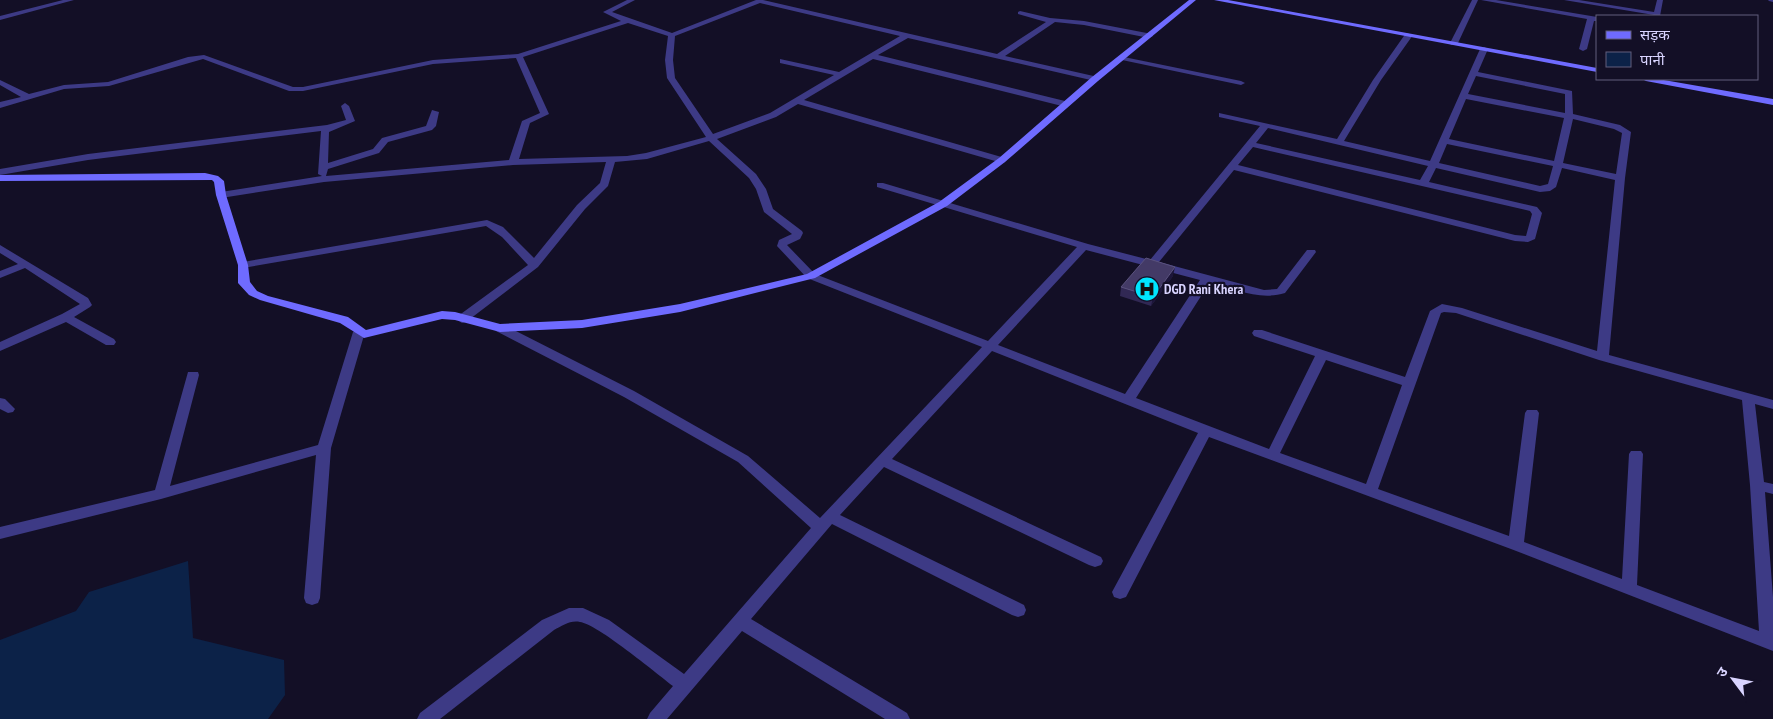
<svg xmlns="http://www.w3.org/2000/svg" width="1773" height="719" font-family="'PT Sans Narrow','Noto Sans Devanagari',sans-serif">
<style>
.water{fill:#0c2248}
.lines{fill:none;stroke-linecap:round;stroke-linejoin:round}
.street{fill:#3d3a85;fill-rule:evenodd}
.secondary{fill:#6f6bff;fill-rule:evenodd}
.wall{fill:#312854}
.shaded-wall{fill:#1d163a}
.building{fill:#433a66;stroke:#5a527e}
.labels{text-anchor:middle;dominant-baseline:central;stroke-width:4.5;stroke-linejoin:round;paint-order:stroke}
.poi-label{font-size:14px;font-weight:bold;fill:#d9d4ff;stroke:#130f26;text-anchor:start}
</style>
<rect width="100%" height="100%" fill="#130f26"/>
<polygon class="water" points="188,561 193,638 284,660 285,695 268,719 0,719 0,640 76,611 89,592"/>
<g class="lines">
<g class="street">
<polygon points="63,0 74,0 0,20 0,16"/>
<path d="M627 0H635L612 12 672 33 756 0H763L997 54 1046 22 1018 14V12L1020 11 1050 18 1084 21 1152 34 1153 36 1149 38 1084 25 1055 22 1005 56 1098 77 1099 79 1095 81 908 38 878 55 1069 102 1070 104 1066 107 873 59 804 100 1005 158V162L1002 163 798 104 776 117 717 139 756 174 766 189 773 209 802 231 803 233 800 239 787 245 815 274 988 341 1077 247 877 187V183H883L1088 244 1150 260 1260 126 1219 117V113L1337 139 1373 80 1406 33 1413 35 1381 80 1344 141 1430 161 1480 49 1484 47 1488 49 1478 72 1572 91 1573 114 1620 125 1631 132 1625 178 1609 355 1773 400V409L1755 404 1764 482 1773 484V494L1765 492 1773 597V651L1511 549 1209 437 1126 597 1120 599 1114 597 1112 592 1198 433 992 351 892 459 1101 557 1103 561 1101 565 1095 567 1089 565 884 467 840 515 1024 605 1026 610 1024 615 1018 617 1012 615 832 524 751 619 907 713 910 719H885L742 631 667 719H647L650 713 673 686C656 673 597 624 580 622 570 620 562 626 554 630L440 719H417L420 713 542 620 569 608H583L609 620 684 674 811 528 738 462 624 397 496 331 494 328 496 325H504L634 391 748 456 820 518 982 347 807 278 777 246 779 240 792 234 764 212 756 189 749 178 709 141 647 159 615 162 608 186 585 209 538 267 466 322 462 323 456 319 458 316 528 265 502 237 486 226 243 268 238 265 243 262 487 220 503 227 534 258 577 205 600 183 606 162 513 165 324 182 221 198 216 195 221 192 322 176 318 174 321 131 88 160 0 175V169L88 154 327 125 346 120 341 106 345 103 349 106 355 121 329 132 328 163 373 149 382 138 426 126 432 110 439 112 436 126 432 130 388 142 379 153 328 169 326 176 509 160 522 121 540 113 516 58 433 64 303 91H289L203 59 109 86 64 89 0 108V102L21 97 0 85V80L29 94 64 85 108 82 188 57 204 55 293 87H303L433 60 518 54 621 21 603 12ZM760 3 900 36 839 72 780 59V63L834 75 770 113 713 134 675 78 673 60 675 36ZM628 23 668 36 665 60 667 78 706 137 646 153 627 156 519 159 530 123 549 114 523 57ZM1476 76 1565 94V113L1468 94ZM1466 99 1564 118 1554 161 1449 139ZM1573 119 1614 129 1622 133 1616 174 1563 163ZM1268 128 1428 166 1420 180 1256 143ZM1447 144 1553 166 1548 184 1540 186 1439 163ZM1253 147 1530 211 1532 214 1526 236 1515 235 1238 165ZM1436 168 1540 192 1550 191 1556 187 1562 168 1615 180 1597 351 1462 308 1442 304 1430 311 1405 377 1262 330H1254L1252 333 1254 336 1315 356 1269 449 1136 398 1210 282C1234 289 1260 301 1285 293L1316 252 1315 250H1307L1277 289 1264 290 1159 262 1234 170 1515 241 1528 242 1535 239 1542 213 1537 207 1429 182ZM1086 250 1200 280 1125 394 998 345ZM1444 312 1456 313 1599 360 1742 400 1750 485 1759 631 1637 585 1643 454 1641 451H1631L1629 454 1622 579 1524 542 1539 413 1537 410H1527L1525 413 1509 536 1378 489 1441 313ZM1326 360 1402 385 1366 484 1280 453Z"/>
<polygon points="1472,0 1478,0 1458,43 1451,45 1450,43"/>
<polygon points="1481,0 1496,0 1597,17 1597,21 1594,21 1587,49 1583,51 1579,49 1587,19"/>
<polygon points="1564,0 1579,0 1654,12 1657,0 1663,0 1660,16"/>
<polygon points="1768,0 1773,0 1773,2 1769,1"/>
<polygon points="1119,56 1241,81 1245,83 1241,85 1122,60 1118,58"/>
<polygon points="0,245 88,298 92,305 90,307 74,317 114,339 116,342 114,345 106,345 66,322 0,351 0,342 62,314 80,304 25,268 0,278 0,271 18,264 0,253"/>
<polygon points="359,328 365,332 331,448 320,598 318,603 312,605 306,603 304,598 316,455 161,499 0,539 0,527 155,490 188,372 198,372 199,375 170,486 318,445 353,332"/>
<polygon points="0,398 5,399 15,409 13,412 8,413 0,409"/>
</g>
<g class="secondary">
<polygon points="1189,0 1196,0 1098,81 1005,162 947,206 815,278 680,312 582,328 500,332 455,320 442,319 364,338 340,323 260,300 249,295 238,283 238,265 216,195 214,182 212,180 0,181 0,175 205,173 218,176 224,181 226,195 248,265 250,282 257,291 268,296 348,317 366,330 442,311 455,312 500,324 582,320 680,304 807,274 939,202 999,158 1092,77"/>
<polygon points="1214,0 1228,0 1597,68 1597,72"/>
<polygon points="1642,79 1658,79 1773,99 1773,105 1646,81"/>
</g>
</g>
<polygon class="wall" points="1173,276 1151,306 1120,296 1121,287"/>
<polygon class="shaded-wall" points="1175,267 1173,276 1151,306 1153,297"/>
<polygon class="building" points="1146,258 1175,267 1153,297 1121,287"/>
<defs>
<symbol id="hospital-disc" viewBox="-11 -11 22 22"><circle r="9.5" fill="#00e5ff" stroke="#130f26"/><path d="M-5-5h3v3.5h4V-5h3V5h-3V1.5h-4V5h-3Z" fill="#111"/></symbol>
</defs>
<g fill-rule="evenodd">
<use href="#hospital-disc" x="1133" y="275" width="28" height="28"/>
</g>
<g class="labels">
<g class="poi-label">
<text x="1164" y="289">DGD Rani Khera</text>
</g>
</g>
<rect x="1596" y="15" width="162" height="65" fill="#130f26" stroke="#625e7d"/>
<rect x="1606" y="31" width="25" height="8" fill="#6f6bff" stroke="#625e7d"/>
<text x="1640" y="40" font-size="15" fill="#d9d4ff">सड़क</text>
<rect x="1606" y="52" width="25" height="15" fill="#0c2248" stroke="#625e7d"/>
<text x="1640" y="65" font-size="15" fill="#d9d4ff">पानी</text>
<g transform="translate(1733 679) rotate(302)" stroke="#130f26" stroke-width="4" paint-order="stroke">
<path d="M0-4L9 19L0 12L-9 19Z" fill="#d9d4ff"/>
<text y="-8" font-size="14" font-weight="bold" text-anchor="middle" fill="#d9d4ff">उ</text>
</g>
</svg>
